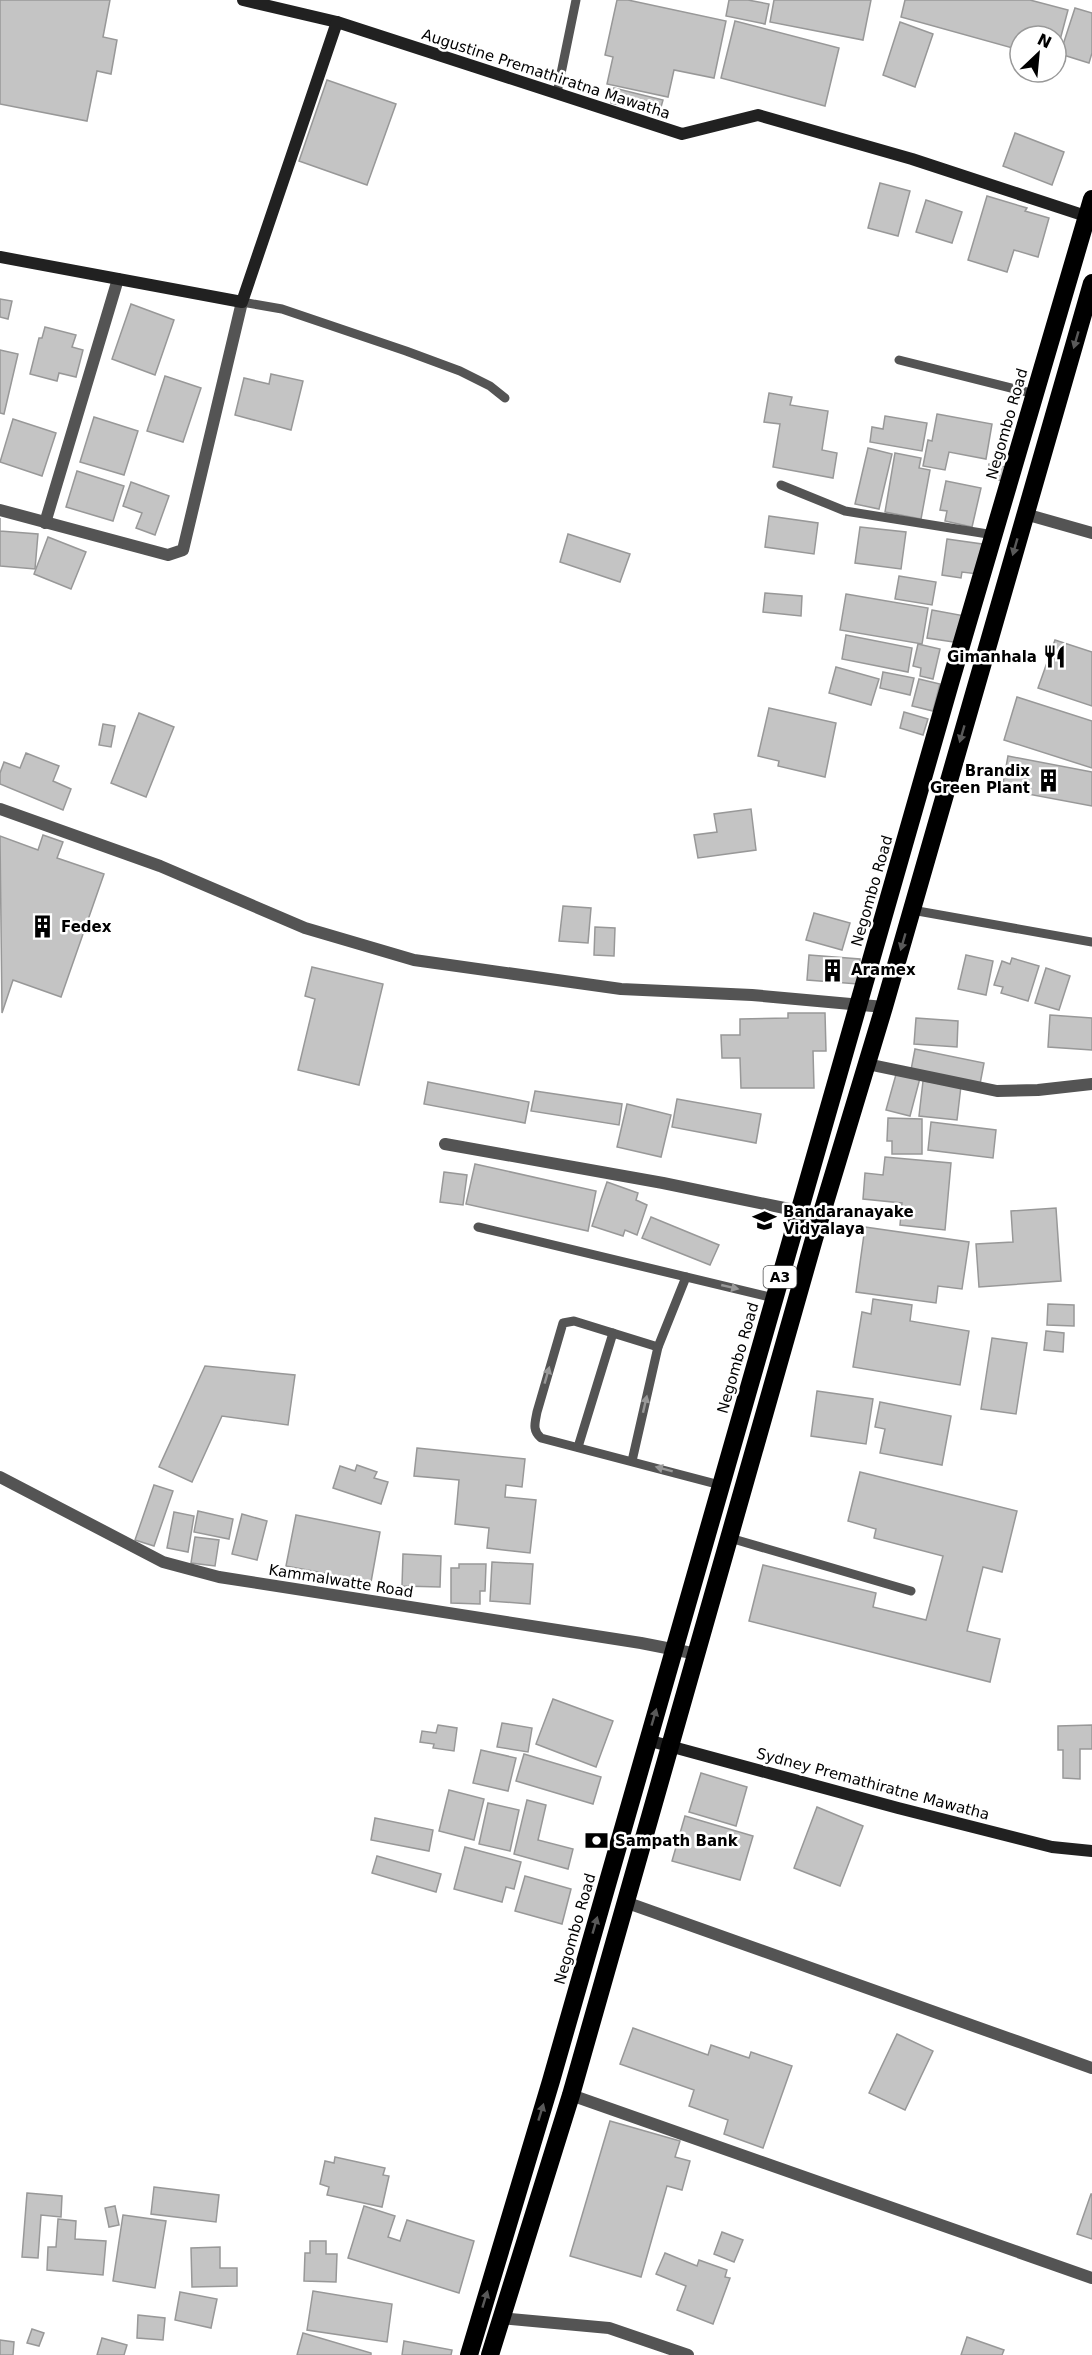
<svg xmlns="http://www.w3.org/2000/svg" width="1092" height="2355" font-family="'DejaVu Sans',sans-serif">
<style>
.building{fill:#c4c4c4;stroke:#989898;stroke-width:1.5}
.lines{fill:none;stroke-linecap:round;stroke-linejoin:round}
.lane{stroke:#545454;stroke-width:9}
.street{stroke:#545454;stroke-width:12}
.secondary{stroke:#212121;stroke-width:12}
.highway{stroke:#000;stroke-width:18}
.oneway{fill:#595959}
.oneway2{fill:#989898}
.labels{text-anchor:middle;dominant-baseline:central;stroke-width:5;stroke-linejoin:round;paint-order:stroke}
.shield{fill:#fff;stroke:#4c4c4c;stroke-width:1.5}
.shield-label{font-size:14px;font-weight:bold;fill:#000}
.street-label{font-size:15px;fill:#000;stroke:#fff}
.poi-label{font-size:15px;font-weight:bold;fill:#000;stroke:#fff;text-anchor:start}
</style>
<rect width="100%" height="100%" fill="#fff"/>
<g class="building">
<polygon points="0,0 110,0 103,37 117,40 111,74 97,71 87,121 0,104"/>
<polygon points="617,0 628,0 726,21 714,78 674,70 668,97 607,84 613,57 605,55"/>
<polygon points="729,0 748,0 769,4 765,24 726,16"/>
<polygon points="774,0 871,0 863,40 770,22"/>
<polygon points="905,0 1030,0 1068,10 1056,55 1056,36 1020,36 1020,50 901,17"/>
<polygon points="1075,8 1092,13 1092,53 1089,63 1060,54"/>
<polygon points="735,21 839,48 825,106 721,78"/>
<polygon points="900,22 933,34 915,87 883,75"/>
<polygon points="327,80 396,104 367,185 299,161"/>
<polygon points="614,88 663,100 659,114 611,103"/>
<polygon points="1015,133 1064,152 1052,185 1003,166"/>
<polygon points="880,183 910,191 898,236 868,228"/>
<polygon points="987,196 1027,208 1025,211 1049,218 1038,257 1014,250 1007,272 968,260"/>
<polygon points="926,200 962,212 952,243 916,232"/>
<polygon points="0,299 12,301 8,319 0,317"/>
<polygon points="131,304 174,320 155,375 112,359"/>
<polygon points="45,327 76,335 72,347 83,350 76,377 59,373 57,381 30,374 39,338 42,338"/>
<polygon points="0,350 18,354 4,414 0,413"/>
<polygon points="271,374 303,381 291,430 235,415 244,378 269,384"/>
<polygon points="165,376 201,388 183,442 147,431"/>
<polygon points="769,393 792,397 790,405 828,411 822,450 837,453 833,478 773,467 780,424 764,422"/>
<polygon points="937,414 992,424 986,459 949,452 945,470 923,466 928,440 932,441"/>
<polygon points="885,416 927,423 922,451 870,442 872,427 883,429"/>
<polygon points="94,417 138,431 124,475 80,462"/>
<polygon points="13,419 56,433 42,476 0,462"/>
<polygon points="868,448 892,454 879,509 855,504"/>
<polygon points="895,453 921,458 919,468 930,470 921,519 885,512"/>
<polygon points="989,464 1006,467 1003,481 986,478"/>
<polygon points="77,471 124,486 113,521 66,507"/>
<polygon points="946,481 981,488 972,527 945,521 947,511 940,510"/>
<polygon points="131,482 169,496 155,535 136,528 142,513 123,506"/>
<polygon points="769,516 818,523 814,554 765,547"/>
<polygon points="0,518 0,531 38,534 35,569 0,566"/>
<polygon points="860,527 906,532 901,569 855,563"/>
<polygon points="568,534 630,554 620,582 560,562"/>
<polygon points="48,537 86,552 71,589 34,574"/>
<polygon points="947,539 982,544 978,574 962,572 961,578 942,575"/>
<polygon points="899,576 936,582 932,605 895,599"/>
<polygon points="765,593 802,596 801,616 763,612"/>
<polygon points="846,594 928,608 922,644 840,630"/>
<polygon points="932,610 965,616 960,643 927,638"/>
<polygon points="846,635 912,648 908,672 842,659"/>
<polygon points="1055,640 1092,652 1092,706 1038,688"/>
<polygon points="918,644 940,649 933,679 920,676 921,668 913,666"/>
<polygon points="836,667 879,679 871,705 829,693"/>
<polygon points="883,672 914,678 910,695 880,688"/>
<polygon points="919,679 940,684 933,711 912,706"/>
<polygon points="1017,697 1092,721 1092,768 1004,740"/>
<polygon points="769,708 836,723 825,777 778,766 779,761 758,756"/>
<polygon points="904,712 928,719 923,735 900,728"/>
<polygon points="139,713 174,727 146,797 111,783"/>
<polygon points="103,724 115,726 111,747 99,745"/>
<polygon points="26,753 59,766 53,781 71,789 63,810 0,784 0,773 4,762 20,768"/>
<polygon points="1008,756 1092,772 1092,806 1002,789"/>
<polygon points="751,809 756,850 698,858 694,835 717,832 714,814"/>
<polygon points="43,835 63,842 57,858 104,874 61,997 13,980 2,1013 0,836 38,850"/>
<polygon points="563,906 591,908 588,943 559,941"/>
<polygon points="814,913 850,923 842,950 806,940"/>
<polygon points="595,927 615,928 614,956 594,955"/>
<polygon points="809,955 860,959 858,984 807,980"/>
<polygon points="966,955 993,961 986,995 958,989"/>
<polygon points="1012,958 1039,966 1028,1001 1001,993 1003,987 994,985 1002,961 1010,964"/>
<polygon points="312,967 383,984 359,1085 298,1070 315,999 305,996"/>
<polygon points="1046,968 1070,976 1059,1010 1035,1003"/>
<polygon points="788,1013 825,1013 826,1051 813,1051 814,1088 741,1088 740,1058 722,1058 721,1035 740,1035 740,1019 788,1018"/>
<polygon points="1050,1015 1092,1018 1092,1050 1048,1047"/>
<polygon points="916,1018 958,1021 957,1047 914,1044"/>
<polygon points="915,1049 984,1063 980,1084 911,1070"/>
<polygon points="897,1071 920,1078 910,1116 886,1110"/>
<polygon points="923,1081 961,1086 957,1120 919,1116"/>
<polygon points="428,1082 529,1102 525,1123 424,1104"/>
<polygon points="535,1091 622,1104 619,1125 531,1111"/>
<polygon points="677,1099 761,1114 756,1143 672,1127"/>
<polygon points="627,1104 671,1115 661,1157 617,1147"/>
<polygon points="888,1118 922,1119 922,1154 892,1154 892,1141 887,1141"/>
<polygon points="931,1122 996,1130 993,1158 928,1150"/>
<polygon points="885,1157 951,1163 945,1230 900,1225 902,1203 863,1199 865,1173 883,1175"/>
<polygon points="475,1164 596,1191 588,1231 466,1204"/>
<polygon points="444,1172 467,1175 463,1205 440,1202"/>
<polygon points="607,1182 638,1193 636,1200 647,1205 637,1235 625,1230 623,1236 592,1226"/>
<polygon points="1056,1208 1061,1281 979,1287 976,1244 1013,1242 1011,1211"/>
<polygon points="651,1217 719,1245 710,1265 642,1238"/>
<polygon points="865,1227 969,1242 962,1289 938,1286 936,1303 856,1292"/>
<polygon points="873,1299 912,1305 910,1321 969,1331 960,1385 853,1367 862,1312 871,1314"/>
<polygon points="1048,1304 1074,1305 1074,1326 1047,1325"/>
<polygon points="1046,1331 1064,1333 1063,1352 1044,1350"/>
<polygon points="992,1338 1027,1343 1016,1414 981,1409"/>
<polygon points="205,1366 295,1375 288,1425 222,1416 192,1482 159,1467"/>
<polygon points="817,1391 873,1399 866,1444 811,1436"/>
<polygon points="880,1402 951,1416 942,1465 880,1453 885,1429 875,1427"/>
<polygon points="417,1448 525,1459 522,1487 506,1485 505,1497 536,1500 530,1553 487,1548 489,1528 455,1524 459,1480 414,1476"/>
<polygon points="357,1465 377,1472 374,1478 388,1482 381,1504 333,1488 340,1466 355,1471"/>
<polygon points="860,1472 1017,1511 1002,1572 983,1567 967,1631 1000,1639 990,1682 749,1621 763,1565 876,1593 873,1607 926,1620 943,1556 874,1538 876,1529 848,1521"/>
<polygon points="154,1485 173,1491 154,1546 135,1540"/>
<polygon points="198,1511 233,1519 229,1539 194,1532"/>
<polygon points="174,1512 194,1516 188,1552 167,1548"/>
<polygon points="242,1514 267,1521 257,1560 232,1554"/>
<polygon points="296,1515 380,1532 371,1582 286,1566"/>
<polygon points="195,1537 219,1540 215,1566 191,1563"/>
<polygon points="403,1554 441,1556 440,1587 402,1586"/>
<polygon points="492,1562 533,1564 530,1604 490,1601"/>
<polygon points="459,1564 486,1564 485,1591 480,1591 480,1604 451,1603 451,1568 459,1568"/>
<polygon points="553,1699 613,1721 596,1767 536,1744"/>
<polygon points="502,1723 532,1728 528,1752 497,1747"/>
<polygon points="438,1725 457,1728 454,1751 433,1748 434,1744 420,1742 422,1731 436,1733"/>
<polygon points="1092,1725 1092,1749 1080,1749 1080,1779 1063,1778 1063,1750 1058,1750 1058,1726"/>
<polygon points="481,1750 516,1758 508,1791 473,1783"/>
<polygon points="524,1754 601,1777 593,1804 516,1781"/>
<polygon points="701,1773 747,1787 736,1826 689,1812"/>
<polygon points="449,1790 484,1799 474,1840 439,1831"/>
<polygon points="527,1800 546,1805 538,1840 573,1849 568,1869 514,1854"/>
<polygon points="488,1803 519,1810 510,1851 479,1844"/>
<polygon points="817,1807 863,1826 840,1886 794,1868"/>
<polygon points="685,1816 753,1836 740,1880 672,1861"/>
<polygon points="375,1818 433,1830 429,1851 371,1840"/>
<polygon points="465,1847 521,1862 514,1889 506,1887 502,1902 454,1889"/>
<polygon points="377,1856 441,1874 436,1892 372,1873"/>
<polygon points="525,1876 571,1889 562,1924 515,1911"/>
<polygon points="633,2028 708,2055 711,2045 749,2058 751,2052 792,2066 763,2148 724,2134 728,2120 689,2106 694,2090 620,2064"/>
<polygon points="897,2034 933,2051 905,2110 869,2093"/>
<polygon points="610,2121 680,2141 675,2157 690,2161 682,2190 667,2186 641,2277 570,2256"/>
<polygon points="335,2157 385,2168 383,2175 389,2176 382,2207 327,2195 329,2187 320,2184 325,2161 334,2163"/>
<polygon points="154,2187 219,2195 216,2222 151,2214"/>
<polygon points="27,2193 62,2196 61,2217 41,2215 38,2258 22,2257"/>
<polygon points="1091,2194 1092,2194 1092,2239 1077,2234"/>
<polygon points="115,2206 119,2225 109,2227 105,2208"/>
<polygon points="364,2206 395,2216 388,2237 400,2241 407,2220 474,2241 459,2293 348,2258"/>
<polygon points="123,2215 166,2221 155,2288 113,2281"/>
<polygon points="58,2219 76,2221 75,2239 106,2241 103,2275 47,2270 48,2247 56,2247"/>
<polygon points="722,2232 743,2240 734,2262 714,2254"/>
<polygon points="310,2241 326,2241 326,2254 337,2254 336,2282 304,2281 305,2253 310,2253"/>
<polygon points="220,2247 220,2268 237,2268 237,2286 192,2287 191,2248"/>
<polygon points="665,2253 697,2266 699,2260 727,2270 725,2277 730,2278 713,2324 677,2310 686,2286 656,2274"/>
<polygon points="313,2291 392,2304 387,2342 307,2330"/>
<polygon points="180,2292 217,2299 211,2328 175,2320"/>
<polygon points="138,2315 165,2318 163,2340 137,2338"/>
<polygon points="32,2329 44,2333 39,2346 27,2343"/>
<polygon points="303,2333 371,2353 371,2355 297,2355"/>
<polygon points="967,2337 1004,2350 1002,2355 961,2355"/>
<polygon points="102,2338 127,2345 124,2355 97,2355"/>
<polygon points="0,2340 14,2342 13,2355 0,2355"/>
<polygon points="404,2341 452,2350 451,2355 402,2355"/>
</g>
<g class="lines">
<g class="lane">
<polyline points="557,93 576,0"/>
<polyline points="242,302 282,309 406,351 460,371 490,386 505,398"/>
<polyline points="899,360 1035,394"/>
<polyline points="781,485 845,511 994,535"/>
<polyline points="912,910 1092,942"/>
<polyline points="478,1227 774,1298"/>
<path d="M658 1347 574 1321 563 1323 537 1412C535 1423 532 1430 541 1438L720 1485"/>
<polyline points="578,1447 613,1333"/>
<polyline points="632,1461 658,1347 686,1277"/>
<polyline points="730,1538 911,1591"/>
</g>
<g class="street">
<polyline points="0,510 168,555 183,550 242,302"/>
<polyline points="1025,514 1092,533"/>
<polyline points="45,523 118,279"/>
<polyline points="0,809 160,866 305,928 414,960 621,989 752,995 884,1007"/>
<polyline points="867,1064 997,1091 1038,1090 1092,1084"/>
<polyline points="445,1144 663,1183 799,1211"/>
<polyline points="0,1477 163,1562 219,1577 641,1643 697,1654"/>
<polyline points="625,1902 1092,2068"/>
<polyline points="571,2095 1092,2278"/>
<polyline points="500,2318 609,2328 688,2355"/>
</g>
<g class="secondary">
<polyline points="243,0 337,22"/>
<polyline points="0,257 242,302 337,22 682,134 758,115 912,159 1092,218"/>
<polyline points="647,1740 898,1808 1052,1847 1092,1851"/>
</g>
<g class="highway">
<polyline points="469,2355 551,2081 951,680 1092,199"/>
<polyline points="490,2355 571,2095 814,1239 884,1007 1092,283"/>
</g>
</g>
<defs><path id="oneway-solid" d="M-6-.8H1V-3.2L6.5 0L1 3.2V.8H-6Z" transform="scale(1.5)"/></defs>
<g class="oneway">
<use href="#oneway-solid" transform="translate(1076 340) rotate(106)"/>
<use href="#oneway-solid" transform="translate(1015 547) rotate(106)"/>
<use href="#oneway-solid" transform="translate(962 734) rotate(106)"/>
<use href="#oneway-solid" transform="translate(903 942) rotate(106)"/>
<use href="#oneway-solid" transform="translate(654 1717) rotate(-74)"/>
<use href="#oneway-solid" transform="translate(595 1925) rotate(-74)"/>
<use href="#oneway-solid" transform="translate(541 2112) rotate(-73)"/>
<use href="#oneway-solid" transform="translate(485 2299) rotate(-73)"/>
</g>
<g class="oneway2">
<use href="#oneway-solid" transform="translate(730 1287) rotate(13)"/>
<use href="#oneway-solid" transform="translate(547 1375) rotate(-74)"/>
<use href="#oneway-solid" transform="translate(645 1404) rotate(-77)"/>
<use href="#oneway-solid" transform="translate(664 1469) rotate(-165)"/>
</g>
<defs>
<symbol id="restaurant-bare" viewBox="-9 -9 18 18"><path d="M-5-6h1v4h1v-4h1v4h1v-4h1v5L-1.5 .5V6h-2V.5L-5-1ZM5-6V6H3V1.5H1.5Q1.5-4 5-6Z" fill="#000" stroke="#fff" stroke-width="2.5" paint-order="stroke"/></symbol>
<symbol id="building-bare" viewBox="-9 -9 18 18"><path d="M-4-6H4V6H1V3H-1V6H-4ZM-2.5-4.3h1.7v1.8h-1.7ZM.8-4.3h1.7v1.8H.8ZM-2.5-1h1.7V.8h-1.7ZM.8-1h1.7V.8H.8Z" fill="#000" stroke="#fff" stroke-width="2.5" paint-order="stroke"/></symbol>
<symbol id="school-bare" viewBox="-9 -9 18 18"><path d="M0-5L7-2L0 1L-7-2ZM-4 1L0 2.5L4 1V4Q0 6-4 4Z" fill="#000" stroke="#fff" stroke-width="2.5" paint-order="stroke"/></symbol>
<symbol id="bank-bare" viewBox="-9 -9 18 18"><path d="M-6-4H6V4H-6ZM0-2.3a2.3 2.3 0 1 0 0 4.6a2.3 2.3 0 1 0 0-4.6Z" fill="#000" stroke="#fff" stroke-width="2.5" paint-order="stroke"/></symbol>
</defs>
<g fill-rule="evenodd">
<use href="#restaurant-bare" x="1038" y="640" width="33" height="33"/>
<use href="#building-bare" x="1032" y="764" width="33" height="33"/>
<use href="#building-bare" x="26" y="910" width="33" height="33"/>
<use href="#building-bare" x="816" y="954" width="33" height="33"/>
<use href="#school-bare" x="748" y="1204" width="33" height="33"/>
<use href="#bank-bare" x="580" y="1824" width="33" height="33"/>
</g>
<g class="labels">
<rect class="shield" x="763.5" y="1266" width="33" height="22" rx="4.5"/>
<g class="shield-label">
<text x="780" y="1277">A3</text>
</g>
<g class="street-label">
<text transform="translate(546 74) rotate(18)">Augustine Premathiratna Mawatha</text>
<text transform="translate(1007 424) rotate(-74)">Negombo Road</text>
<text transform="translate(872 891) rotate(-74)">Negombo Road</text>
<text transform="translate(738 1358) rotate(-74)">Negombo Road</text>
<text transform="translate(341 1581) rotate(9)">Kammalwatte Road</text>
<text transform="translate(873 1784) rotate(15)">Sydney Premathiratne Mawatha</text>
<text transform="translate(575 1929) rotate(-74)">Negombo Road</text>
</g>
<g class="poi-label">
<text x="1037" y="657" text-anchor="end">Gimanhala</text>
<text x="1030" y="771" text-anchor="end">Brandix<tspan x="1030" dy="17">Green Plant</tspan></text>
<text x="61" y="927">Fedex</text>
<text x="851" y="970">Aramex</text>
<text x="783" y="1212">Bandaranayake<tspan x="783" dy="17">Vidyalaya</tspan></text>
<text x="615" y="1841">Sampath Bank</text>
</g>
</g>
<g transform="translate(1038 54) rotate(26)"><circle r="28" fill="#ffffff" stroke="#999999" stroke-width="1.5"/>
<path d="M0-4.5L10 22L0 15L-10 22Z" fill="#000000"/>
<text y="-9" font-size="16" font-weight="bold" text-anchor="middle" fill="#000000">N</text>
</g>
</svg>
